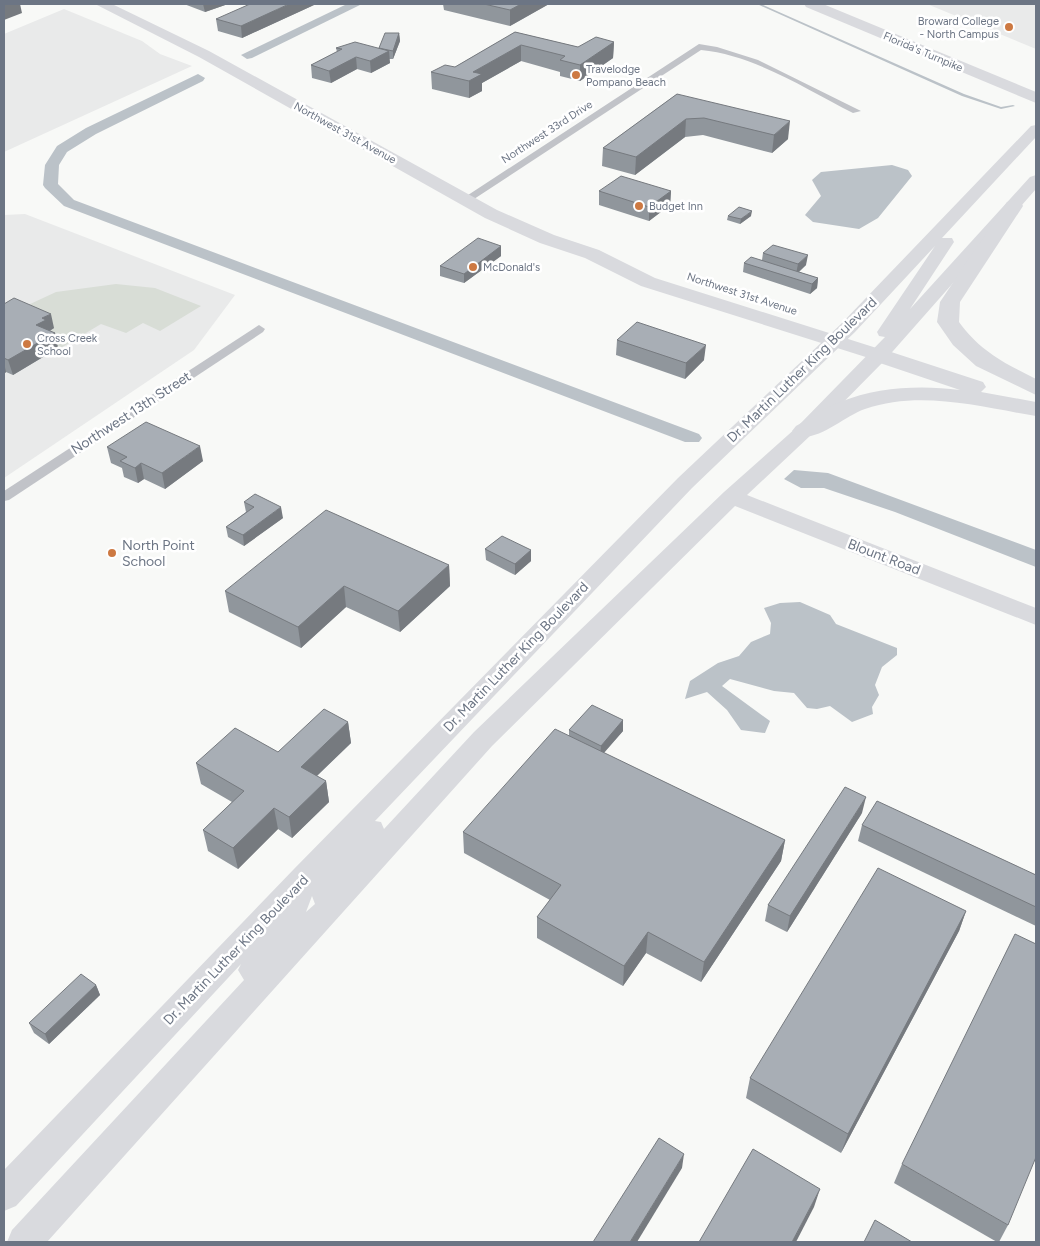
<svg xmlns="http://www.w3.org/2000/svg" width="1040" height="1246" font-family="Figtree,sans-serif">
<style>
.built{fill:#e9eaea}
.green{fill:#d8ddd6}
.water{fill:#bbc2c8}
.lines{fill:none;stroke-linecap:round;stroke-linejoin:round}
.stream{fill:#bbc2c8;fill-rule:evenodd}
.canal{fill:#bbc2c8;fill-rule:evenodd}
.street{fill:#c1c3c8;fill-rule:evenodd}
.secondary{fill:#d9dade;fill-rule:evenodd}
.primary{fill:#d9dade;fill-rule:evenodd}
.highway{fill:#d9dade;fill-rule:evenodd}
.wall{fill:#90969c}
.shaded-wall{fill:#767a7f}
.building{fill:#a8aeb5;stroke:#767a7f}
.poi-dot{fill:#cd7942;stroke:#fff;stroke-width:2}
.labels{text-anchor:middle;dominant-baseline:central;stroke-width:5;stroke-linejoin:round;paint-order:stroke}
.far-poi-label{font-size:11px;fill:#6c7584;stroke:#fff;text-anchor:start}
.far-street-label{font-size:11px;fill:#6c7584;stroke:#fff}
.street-label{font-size:14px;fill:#6c7584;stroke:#fff}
.poi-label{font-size:14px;fill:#6c7584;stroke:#fff;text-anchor:start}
</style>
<rect width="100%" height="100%" fill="#f8f9f7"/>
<g class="built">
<polygon points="927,4 1036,4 1036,49"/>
<polygon points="64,9 142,41 160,54 192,66 4,152 4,34"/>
<polygon points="25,214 235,295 194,350 4,478 4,215"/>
</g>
<polygon class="green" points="116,284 155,288 201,306 160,331 143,323 126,333 101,324 59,349 40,340 54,328 28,305 56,292"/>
<g class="water">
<polygon points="892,165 908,170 912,176 878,218 859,229 813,222 805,215 821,196 812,180 821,172"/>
<polygon points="794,470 828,473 1036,550 1036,567 895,512 824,488 801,488 784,479"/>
<polygon points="800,602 830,615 836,624 897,648 897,655 882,667 875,685 879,695 872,707 873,714 852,722 830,706 817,709 807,708 794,693 774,691 730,679 722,686 770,721 765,733 741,730 727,710 707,692 685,699 690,681 718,663 739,656 751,642 770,634 771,623 764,608 780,603"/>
</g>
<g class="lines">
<polygon class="stream" points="757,4 761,4 964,94 1001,107 1013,105 1015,106 1001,109 962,96"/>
<g class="canal">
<polygon points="347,4 362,4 252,58 247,59 241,55"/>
<polygon points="198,74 205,78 203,81 96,134 67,152 59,165 58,184 74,200 699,434 702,438 699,442 685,442 64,206 45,188 43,185 45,165 57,146 86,128"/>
</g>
<g class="street">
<path d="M699 44 717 47 758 60 861 111 853 113C806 89 754 55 701 50L471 201 467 202 462 199Z"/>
<polygon points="259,325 265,329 263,332 9,500 4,501 4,491"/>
</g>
<path class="secondary" d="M1036 125V137L942 238H952L954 242 910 309 1030 177 1036 175V189L886 359 811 435 747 495 1036 608V625L735 506 492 746 47 1242H7L12 1230 244 980 238 970 241 964 16 1206 4 1211V1170L294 869 678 478 841 324 1031 126ZM935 246 877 332 879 336 885 337 797 427 724 492 474 732 384 829 381 822 375 821 692 488 855 332ZM312 896 315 904 306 912Z"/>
<polygon class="primary" points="95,4 112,4 209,51 497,210 554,235 599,250 655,278 886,351 889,355 886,359 879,361 872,359 641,286 585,258 540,243 485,218 199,57"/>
<g class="highway">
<polygon points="804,4 823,4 1036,92 1036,103 806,7"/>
<path d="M1014 200 1021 202 1023 206 960 302 959 322C980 351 1004 363 1036 379V395L976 366 953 345 937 322 940 302 1007 202Z"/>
<path d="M879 348 983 382 986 387 981 392 1036 402V416C980 407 921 390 865 409 844 416 819 442 796 436L792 431 796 426C810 418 824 408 840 402 878 387 920 385 960 390L871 360 868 355 871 350Z"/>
</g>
</g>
<g class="wall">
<polygon points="184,4 228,4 205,12"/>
<polygon points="443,4 549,4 510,26 444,10"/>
<polygon points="314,5 242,38 218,31 216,19"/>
<polygon points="515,32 578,47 614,42 613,58 580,81 560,76 560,72 521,61 482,83 482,91 469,98 432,89 431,72 455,67"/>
<polygon points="399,33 400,41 393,59 389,59 390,63 371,73 357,69 331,83 312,78 311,65 337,52 336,48 379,48"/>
<polygon points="677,94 788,139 772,153 703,135 685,137 635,175 602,166 603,148"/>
<polygon points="599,191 671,191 670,205 649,221 599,205"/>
<polygon points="728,216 751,216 740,224 727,220"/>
<polygon points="501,246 501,256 464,283 440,276 440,266"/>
<polygon points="763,253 806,265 799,272 818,278 817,288 810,294 743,272 744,263 762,260"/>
<polygon points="4,304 54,328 50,331 55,333 58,348 13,375 6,372 4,374"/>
<polygon points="617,340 704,360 685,379 616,355"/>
<polygon points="107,447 203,461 165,489 144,479 138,483 124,477 122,468 111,463"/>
<polygon points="244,502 283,518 244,546 228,537 226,527 246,512"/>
<polygon points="485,549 531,550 531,561 515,575 486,560"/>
<polygon points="449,565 450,586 400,632 346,607 301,648 229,612 225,591"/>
<polygon points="623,720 623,731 604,753 785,840 781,861 701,982 646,953 623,986 537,938 537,917 550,900 464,853 463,832 569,736 569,730"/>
<polygon points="348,722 351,743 317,776 326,781 329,802 292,838 278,829 238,869 208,851 203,830 232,802 201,784 196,763 278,752"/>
<polygon points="862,813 787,932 765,921 768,905"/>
<polygon points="862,825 1036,875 1036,926 858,841"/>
<polygon points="966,911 959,931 841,1153 746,1098 750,1078"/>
<polygon points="96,985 100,995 49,1044 34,1033 29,1023"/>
<polygon points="902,1164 1008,1225 999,1242 997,1242 894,1183"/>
</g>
<g class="shaded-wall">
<polygon points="4,4 20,4 22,13 4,20"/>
<polygon points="203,4 228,4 205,12"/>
<polygon points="289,4 313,4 314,5 242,38 241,26"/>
<polygon points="521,4 549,4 510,26 510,10"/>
<polygon points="399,33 400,41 393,59 393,51"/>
<polygon points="614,42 613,58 580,81 580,65"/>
<polygon points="521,45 521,61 482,83 482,91 469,98 469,81 473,72"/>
<polygon points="389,51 390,63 371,73 370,61"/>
<polygon points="356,57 357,69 331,83 329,71"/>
<polygon points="686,119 685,137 635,175 636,157"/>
<polygon points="790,121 788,139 772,153 774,135"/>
<polygon points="671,191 670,205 649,221 649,207"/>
<polygon points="752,211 751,216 740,224 741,219"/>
<polygon points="501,246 501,256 464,283 464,274"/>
<polygon points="808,255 806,265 796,274 798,264"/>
<polygon points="818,278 817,288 810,294 812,284"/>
<polygon points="51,314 54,328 49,331 36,325 42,318"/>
<polygon points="55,333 58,348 13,375 8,360"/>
<polygon points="706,345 704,360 685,379 686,363"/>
<polygon points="4,363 6,372 4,374"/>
<polygon points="200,446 203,461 165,489 162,473"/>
<polygon points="141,463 144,479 138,483 135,468"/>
<polygon points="281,507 283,518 244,546 243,535"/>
<polygon points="531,550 531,561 515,575 515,564"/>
<polygon points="449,565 450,586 400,632 398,611"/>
<polygon points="344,586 346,607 301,648 298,627"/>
<polygon points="623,720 623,731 600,757 601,746"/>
<polygon points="348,722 351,743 304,788 301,767"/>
<polygon points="326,781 329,802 292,838 289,817"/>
<polygon points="866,797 862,813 787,932 790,916"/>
<polygon points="274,808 278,829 238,869 233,848"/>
<polygon points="785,840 781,861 701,982 704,962"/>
<polygon points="966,911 959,931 841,1153 848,1134"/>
<polygon points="648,932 646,953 623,986 624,966"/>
<polygon points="96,985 100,995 49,1044 45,1034"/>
<polygon points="684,1154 682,1168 637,1242 630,1242"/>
<polygon points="820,1189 814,1207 796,1242 792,1242"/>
</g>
<g class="building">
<polygon points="250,4 289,4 241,26 216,19"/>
<polygon points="484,4 521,4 510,10"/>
<polygon points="515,32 578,47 596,37 614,42 580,65 560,60 565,56 521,45 473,72 482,74 469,81 431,72 445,65 455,67"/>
<polygon points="385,33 399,33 393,51 388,50 379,48"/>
<polygon points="355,42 389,51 370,61 356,57 329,71 311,65 342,49 336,48"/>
<polygon points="677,94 790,121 774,135 704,118 686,119 636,157 603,148"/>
<polygon points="621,176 671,191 649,207 599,191"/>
<polygon points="739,207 752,211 741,219 728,216"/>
<polygon points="478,238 501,246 464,274 440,266"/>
<polygon points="773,245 808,255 798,264 763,253"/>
<polygon points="751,257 818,278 812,284 744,263"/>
<polygon points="14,298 51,314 42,318 46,320 36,325 55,333 8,360 4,358 4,304"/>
<polygon points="637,322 706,345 686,363 617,340"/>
<polygon points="146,422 200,446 162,473 141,463 135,468 120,461 127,457 107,447"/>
<polygon points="255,494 281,507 243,535 226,527 254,507 244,502"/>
<polygon points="326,510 449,565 398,611 344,586 298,627 225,591"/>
<polygon points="502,536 531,550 515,564 485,549"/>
<polygon points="592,705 623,720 601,746 569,730"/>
<polygon points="324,709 348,722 301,767 326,781 289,817 274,808 233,848 203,830 244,791 196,763 235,728 278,752"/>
<polygon points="555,729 785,840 704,962 648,932 624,966 537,917 561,885 463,832"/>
<polygon points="845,787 866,797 790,916 768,905"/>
<polygon points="877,801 1036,875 1036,907 862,825"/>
<polygon points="878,868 966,911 848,1134 750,1078"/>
<polygon points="1015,934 1036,944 1036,1157 1008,1225 902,1164"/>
<polygon points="81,974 96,985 45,1034 29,1023"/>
<polygon points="659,1138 684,1154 630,1242 593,1242"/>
<polygon points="753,1149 820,1189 792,1242 699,1242"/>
<polygon points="875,1220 912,1242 864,1242"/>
</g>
<g class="poi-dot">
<circle cx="1009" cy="27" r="5"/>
<circle cx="576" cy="75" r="5"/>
<circle cx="639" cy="206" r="5"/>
<circle cx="473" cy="267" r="5"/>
<circle cx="27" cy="344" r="5"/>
<circle cx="112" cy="553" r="5"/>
</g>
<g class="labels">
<g class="far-poi-label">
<text x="999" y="21" text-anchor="end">Broward College<tspan x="999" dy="13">- North Campus</tspan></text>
<text x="586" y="69">Travelodge<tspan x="586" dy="13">Pompano Beach</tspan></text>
<text x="649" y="206">Budget Inn</text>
<text x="483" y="267">McDonald's</text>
<text x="37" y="338">Cross Creek<tspan x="37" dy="13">School</tspan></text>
</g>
<g class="far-street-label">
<text transform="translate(923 52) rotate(23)">Florida's Turnpike</text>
<text transform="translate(547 132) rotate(-33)">Northwest 33rd Drive</text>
<text transform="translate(345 133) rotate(29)">Northwest 31st Avenue</text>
<text transform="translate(742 294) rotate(18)">Northwest 31st Avenue</text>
</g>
<g class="street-label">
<text transform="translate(802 370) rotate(-44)">Dr. Martin Luther King Boulevard</text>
<text transform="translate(131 413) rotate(-33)">Northwest 13th Street</text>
<text transform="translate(884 557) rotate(21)">Blount Road</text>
<text transform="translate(516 657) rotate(-46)">Dr. Martin Luther King Boulevard</text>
<text transform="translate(236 950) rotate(-46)">Dr. Martin Luther King Boulevard</text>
</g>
<g class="poi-label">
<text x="122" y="545">North Point<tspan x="122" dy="16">School</tspan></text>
</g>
</g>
<rect width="1040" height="1246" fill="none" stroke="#6c7584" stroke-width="10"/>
</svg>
